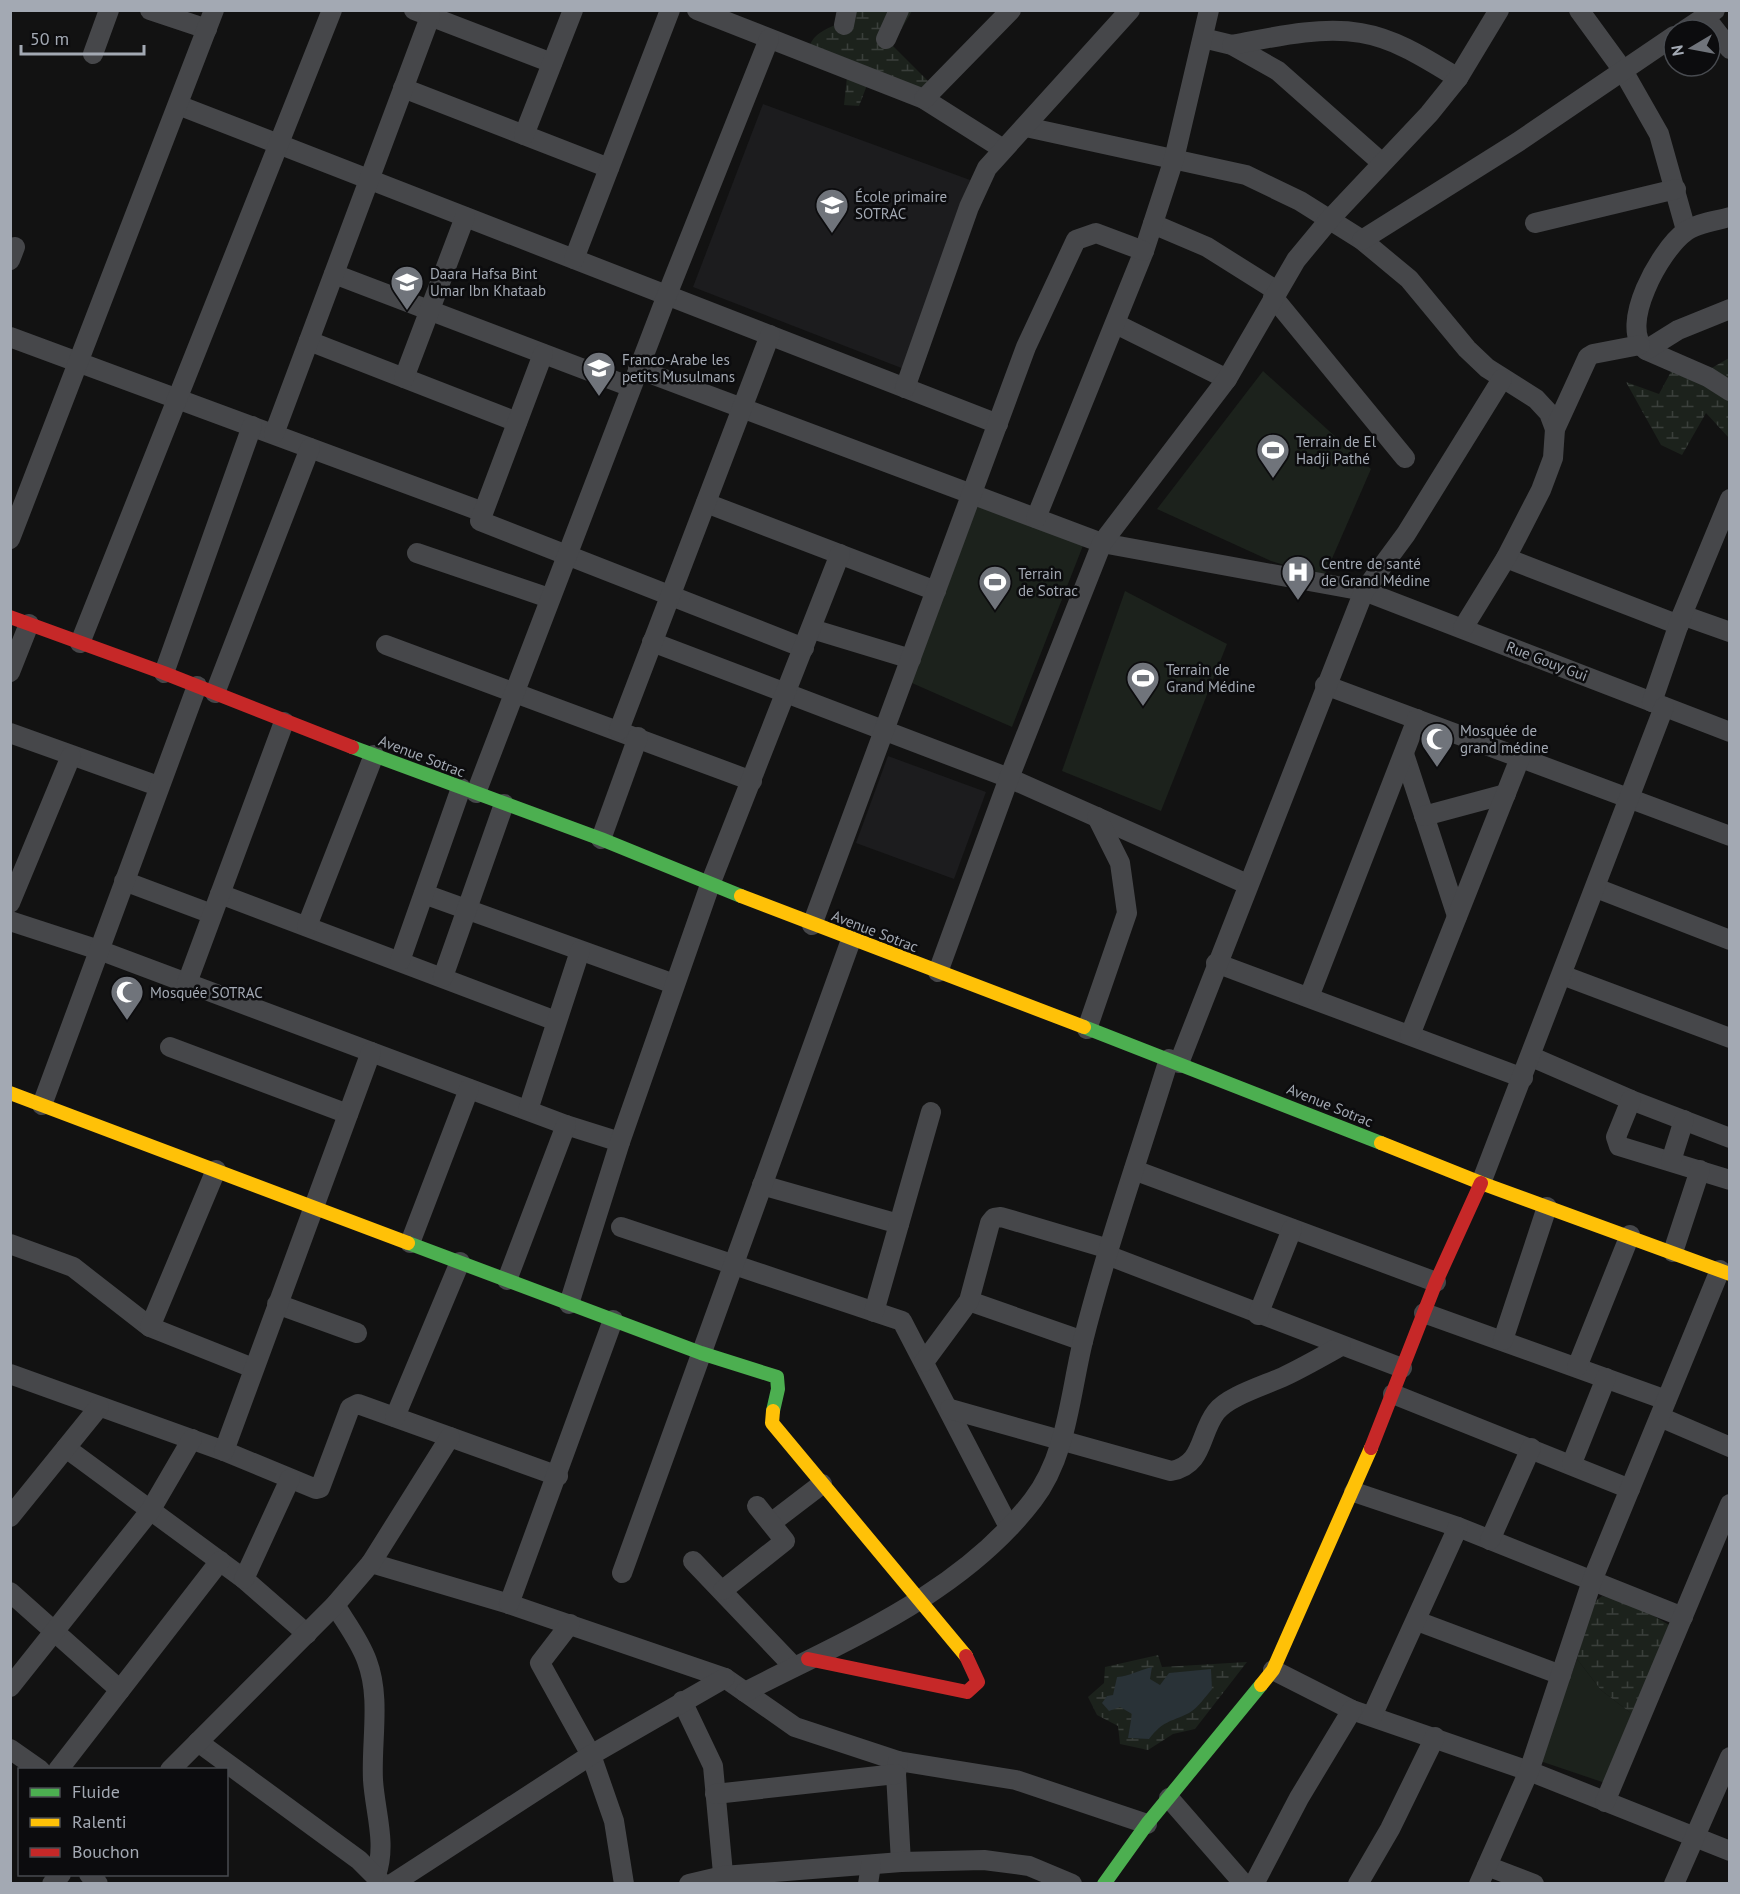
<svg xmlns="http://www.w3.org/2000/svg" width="1740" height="1894" font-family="'PT Sans',sans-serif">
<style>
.built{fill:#1c1c1e}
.green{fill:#1c221c}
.wetland{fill:url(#wetland-marsh)}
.water{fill:#293237}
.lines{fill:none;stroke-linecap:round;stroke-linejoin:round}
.street{stroke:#46474a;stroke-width:20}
.fast{stroke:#4caf50;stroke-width:14}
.slow{stroke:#ffc107;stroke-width:14}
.jam{stroke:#c62828;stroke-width:14}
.labels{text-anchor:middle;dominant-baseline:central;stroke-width:5;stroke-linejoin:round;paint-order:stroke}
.poi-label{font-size:15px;fill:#a3a9b3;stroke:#0c0c0e;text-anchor:start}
.street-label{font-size:15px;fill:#a3a9b3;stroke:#0c0c0e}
</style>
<defs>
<pattern id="wetland-marsh" width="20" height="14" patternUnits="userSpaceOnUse" patternTransform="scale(1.5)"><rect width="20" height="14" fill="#1c221c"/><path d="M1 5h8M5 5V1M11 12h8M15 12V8" fill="none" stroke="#3a3f3b"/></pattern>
</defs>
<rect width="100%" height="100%" fill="#121212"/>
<g class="built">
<polygon points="763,104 970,180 904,369 693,287"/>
<polygon points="888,756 986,792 954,879 856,843"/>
</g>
<g class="green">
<polygon points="1263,371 1371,469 1324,577 1271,561 1157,509"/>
<polygon points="978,503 1084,543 1012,727 905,680"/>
<polygon points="1125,591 1227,644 1161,811 1062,771"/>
<polygon points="1577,1659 1601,1690 1632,1714 1608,1784 1540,1761"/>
</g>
<g class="wetland">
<path d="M840 11H912L892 45 928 81 912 97 869 80 859 106 844 105 847 77 808 56C809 37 819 32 837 24Z"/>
<polygon points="1729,358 1729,438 1706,413 1682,455 1661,445 1626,382 1659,394 1674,366 1710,369"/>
<polygon points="1602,1596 1634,1604 1669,1625 1632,1714 1601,1690 1577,1659 1592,1604"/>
<polygon points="1158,1655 1162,1667 1247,1662 1195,1729 1173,1734 1148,1750 1120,1744 1118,1726 1097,1715 1088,1697 1104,1683 1105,1667"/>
</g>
<path class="water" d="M1152 1667 1150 1679 1160 1685 1169 1673 1211 1669 1212 1689C1206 1696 1197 1709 1189 1713 1169 1723 1164 1720 1149 1739L1128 1738 1132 1714 1120 1707 1109 1711 1102 1703 1107 1696 1113 1695 1117 1677C1130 1676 1139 1670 1152 1667Z"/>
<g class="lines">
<g class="street">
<polyline points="150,10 207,29"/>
<polyline points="414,10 552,63"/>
<polyline points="697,10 924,99 1003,149"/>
<polyline points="1579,10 1622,69 1659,134 1686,230"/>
<polyline points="1705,17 1730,49"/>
<polyline points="844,25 847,10"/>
<polyline points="1685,30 1715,10"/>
<polyline points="1203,38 1232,45 1278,71 1382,163"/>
<polyline points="886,39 899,10"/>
<path d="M1232 45C1274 37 1320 26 1361 33 1397 39 1428 60 1458 78"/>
<polyline points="93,54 109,10"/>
<polyline points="403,88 609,168"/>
<polyline points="924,99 1011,10"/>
<polyline points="178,105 998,424"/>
<polyline points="1026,127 1246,175 1300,201 1362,240 1409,279 1467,349 1487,368 1536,399 1549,413 1555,429"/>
<polyline points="524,135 573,10"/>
<path d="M1730 217C1716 221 1696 223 1685 232 1661 249 1617 327 1646 350L1708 377 1730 391"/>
<polyline points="1535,223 1676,189"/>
<polyline points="1153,224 1207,247 1277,291"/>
<polyline points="1362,240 1518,142 1674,36"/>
<polyline points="574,259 670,10"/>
<polyline points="10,260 15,247"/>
<polyline points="334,274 631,387"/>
<polyline points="1273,297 1405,458"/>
<polyline points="1116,324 1227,379"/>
<polyline points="10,337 483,512"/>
<polyline points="309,341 517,422"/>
<polyline points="1646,350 1678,330 1730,309"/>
<polyline points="543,354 480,521 804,648"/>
<polyline points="638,369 1102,543 1364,591 1730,732"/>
<polyline points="404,378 465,217"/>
<polyline points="905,388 969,207 987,168 1130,10"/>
<polyline points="274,434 430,17"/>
<polyline points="706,503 936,591"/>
<polyline points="1036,518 1144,251 1174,159 1209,10"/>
<polyline points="10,539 214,10"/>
<polyline points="417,553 549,598"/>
<polyline points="1506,558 1679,625"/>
<polyline points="1682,615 1730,632"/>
<polyline points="1463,628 1506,558 1541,490 1553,458 1555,429 1588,357 1593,354 1640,345"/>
<polyline points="812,629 911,659"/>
<polyline points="652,642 1009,778 1247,884"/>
<polyline points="80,643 332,10"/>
<polyline points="386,645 752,781"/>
<polyline points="10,672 29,624"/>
<polyline points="164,673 252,426"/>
<polyline points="1325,685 1730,836"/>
<polyline points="215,693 310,448"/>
<polyline points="1652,702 1682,615 1730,499"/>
<polyline points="619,730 770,335"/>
<polyline points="10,733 158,786"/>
<polyline points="1404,754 1457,916"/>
<polyline points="476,793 667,295 769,39"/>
<polyline points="1424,816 1506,794"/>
<polyline points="601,839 638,737"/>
<polyline points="124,881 212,914"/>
<polyline points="1596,888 1730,940"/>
<polyline points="220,894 556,1021"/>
<polyline points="424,894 674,984"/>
<polyline points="10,903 71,756"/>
<polyline points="10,921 99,950 566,1125 620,1142"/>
<polyline points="812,925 1026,347 1076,240 1096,233 1144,251"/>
<polyline points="307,926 374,755"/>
<polyline points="400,961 461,788"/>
<polyline points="1216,963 1523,1078"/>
<polyline points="938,972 1009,778 1102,543 1227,379 1296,260 1330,219 1429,114 1458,78 1499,10"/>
<polyline points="1562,975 1730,1038"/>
<polyline points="443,977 504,804"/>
<polyline points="187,983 284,722"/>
<polyline points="1309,997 1417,719"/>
<polyline points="1087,1029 1127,913 1120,863 1097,817"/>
<polyline points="1410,1035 1520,758"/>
<polyline points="170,1047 348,1114"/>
<polyline points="1532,1057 1631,1100 1730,1138"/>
<polyline points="1179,1063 1364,591 1406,534 1502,379"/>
<polyline points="1631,1100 1616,1137 1619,1146 1730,1180"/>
<polyline points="42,1105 197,686"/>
<polyline points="528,1110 580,951"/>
<polyline points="1671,1161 1684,1120"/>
<polyline points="1134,1170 1436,1282"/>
<polyline points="1481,1183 1664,707"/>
<polyline points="762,1185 899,1224"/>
<polyline points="621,1227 902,1321 1009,1527"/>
<polyline points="410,1243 469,1089"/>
<polyline points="10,1244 73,1267 150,1327 253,1368"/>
<polyline points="1673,1252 1700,1170"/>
<polyline points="1107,1255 1402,1368"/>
<polyline points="507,1280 566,1125"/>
<polyline points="969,1301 1083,1341"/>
<polyline points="277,1304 357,1333"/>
<polyline points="569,1304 620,1142 711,882 840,554"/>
<polyline points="874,1312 931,1112"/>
<polyline points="1424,1313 1666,1400"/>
<polyline points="1258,1315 1292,1229"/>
<polyline points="150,1327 216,1170"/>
<polyline points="1503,1340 1547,1207"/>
<polyline points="924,1362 969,1301 990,1223 994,1218 1001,1217 1109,1249"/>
<polyline points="1577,1367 1630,1235"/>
<polyline points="10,1374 224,1451 316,1489 320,1488 350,1408 358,1404 558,1476"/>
<polyline points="1393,1394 1630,1489"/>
<path d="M950 1409 1171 1471C1204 1465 1199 1434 1216 1412 1228 1396 1266 1385 1285 1376 1304 1367 1323 1356 1341 1346"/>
<polyline points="395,1417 460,1262"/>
<polyline points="1660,1417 1730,1447"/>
<polyline points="66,1448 244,1579 307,1634"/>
<polyline points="224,1451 371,1052"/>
<polyline points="1572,1463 1606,1378"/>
<polyline points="1354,1492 1458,1527 1683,1617"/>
<polyline points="10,1517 99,1407"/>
<polyline points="771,1523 822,1484"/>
<polyline points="1490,1540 1531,1448"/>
<polyline points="693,1561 794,1667"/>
<polyline points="371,1563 509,1604 725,1678 795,1727 898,1761 1016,1780 1147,1824"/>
<polyline points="622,1573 851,940"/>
<polyline points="244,1579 290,1479"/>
<polyline points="723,1590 785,1541 757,1506"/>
<polyline points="10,1592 120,1690"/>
<polyline points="509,1604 613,1320"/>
<path d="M335 1605C346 1623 360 1641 367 1661 381 1698 371 1741 373 1780 375 1812 387 1844 376 1875"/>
<polyline points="1417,1621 1561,1675"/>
<polyline points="570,1624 540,1663 591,1755 614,1821 624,1884"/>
<polyline points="1273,1670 1352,1710 1529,1771 1730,1851"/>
<polyline points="10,1687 150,1511 192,1439"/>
<path d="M745 1692C848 1639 961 1594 1033 1500 1067 1456 1070 1394 1083 1341 1107 1246 1140 1153 1169 1059"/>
<polyline points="682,1701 713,1766 724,1884"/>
<polyline points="1372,1716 1458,1527"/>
<polyline points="198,1742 359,1860 383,1884"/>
<polyline points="10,1749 40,1770"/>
<polyline points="898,1761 896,1774 901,1862"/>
<polyline points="58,1770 220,1561"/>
<polyline points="170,1770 335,1605 371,1563 450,1437"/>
<polyline points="715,1794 896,1774"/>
<polyline points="1169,1798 1244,1884"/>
<polyline points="1605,1802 1730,1504"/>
<polyline points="1487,1866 1534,1884"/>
<polyline points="89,1874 98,1884"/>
<polyline points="52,1884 61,1874"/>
<polyline points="392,1884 591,1755 725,1678"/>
<polyline points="689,1884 723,1876 901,1862 984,1860 1029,1866 1072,1884"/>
<polyline points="868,1884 871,1865"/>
<polyline points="1254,1884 1299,1798 1352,1710"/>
<polyline points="1358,1884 1390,1829 1435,1737"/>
<polyline points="1479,1884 1529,1771 1592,1581 1720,1270"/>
<polyline points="1674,1884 1730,1757"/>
</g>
<g class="fast">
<polyline points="352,747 601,839 741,896"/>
<polyline points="1084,1027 1381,1143"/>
<polyline points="408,1243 701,1353 777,1377 778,1389 773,1411"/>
<polyline points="1104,1884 1147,1824 1261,1685"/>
</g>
<g class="slow">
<polyline points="741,896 1084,1027"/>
<polyline points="10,1093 408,1243"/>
<polyline points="1381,1143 1481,1183 1730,1274"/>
<polyline points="773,1411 772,1423 966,1656"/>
<polyline points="1261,1685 1273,1670 1371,1448"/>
</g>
<g class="jam">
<polyline points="10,617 164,673 352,747"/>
<polyline points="1371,1448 1436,1282 1481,1183"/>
<polyline points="808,1659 967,1692 978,1682 966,1656"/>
</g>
</g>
<defs>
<symbol id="school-pin" viewBox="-11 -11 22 30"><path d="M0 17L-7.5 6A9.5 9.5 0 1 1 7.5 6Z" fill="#70747b" stroke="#0c0c0e"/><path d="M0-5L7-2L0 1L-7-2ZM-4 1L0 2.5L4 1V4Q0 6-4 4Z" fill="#fff"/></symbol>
<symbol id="stadium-pin" viewBox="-11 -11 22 30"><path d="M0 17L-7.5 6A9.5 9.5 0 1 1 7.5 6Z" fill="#70747b" stroke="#0c0c0e"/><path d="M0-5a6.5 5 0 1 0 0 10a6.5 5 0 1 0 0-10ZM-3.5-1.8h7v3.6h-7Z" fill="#fff"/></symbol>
<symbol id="hospital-pin" viewBox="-11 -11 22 30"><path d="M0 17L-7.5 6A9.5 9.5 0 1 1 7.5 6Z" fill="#70747b" stroke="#0c0c0e"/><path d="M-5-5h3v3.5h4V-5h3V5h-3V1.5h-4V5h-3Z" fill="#fff"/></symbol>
<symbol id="mosque-pin" viewBox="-11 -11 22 30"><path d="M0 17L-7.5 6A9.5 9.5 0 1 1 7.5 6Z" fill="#70747b" stroke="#0c0c0e"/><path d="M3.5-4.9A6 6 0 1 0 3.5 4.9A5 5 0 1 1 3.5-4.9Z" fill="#fff"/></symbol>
</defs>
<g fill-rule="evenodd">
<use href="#school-pin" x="813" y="186" width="38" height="52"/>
<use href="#school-pin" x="388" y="263" width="38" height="52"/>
<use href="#school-pin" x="580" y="349" width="38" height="52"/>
<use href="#stadium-pin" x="1254" y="431" width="38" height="52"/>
<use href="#hospital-pin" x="1279" y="553" width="38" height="52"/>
<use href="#stadium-pin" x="976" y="563" width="38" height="52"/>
<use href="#stadium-pin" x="1124" y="659" width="38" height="52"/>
<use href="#mosque-pin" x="1418" y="720" width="38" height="52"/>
<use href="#mosque-pin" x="108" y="973" width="38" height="52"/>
</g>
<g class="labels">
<g class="poi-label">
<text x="855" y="196">École primaire<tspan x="855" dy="17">SOTRAC</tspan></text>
<text x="430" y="273">Daara Hafsa Bint<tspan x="430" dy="17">Umar Ibn Khataab</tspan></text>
<text x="622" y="359">Franco-Arabe les<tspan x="622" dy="17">petits Musulmans</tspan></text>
<text x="1296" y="441">Terrain de El<tspan x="1296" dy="17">Hadji Pathé</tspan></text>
<text x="1321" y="563">Centre de santé<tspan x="1321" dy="17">de Grand Médine</tspan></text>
<text x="1018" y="573">Terrain<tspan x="1018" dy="17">de Sotrac</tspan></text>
<text x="1166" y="669">Terrain de<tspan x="1166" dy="17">Grand Médine</tspan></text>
<text x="1460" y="730">Mosquée de<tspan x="1460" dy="17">grand médine</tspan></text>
<text x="150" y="992">Mosquée SOTRAC</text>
</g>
<g class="street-label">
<text transform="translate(1547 661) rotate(21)">Rue Gouy Gui</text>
<text transform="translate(422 756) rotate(21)">Avenue Sotrac</text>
<text transform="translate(875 931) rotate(21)">Avenue Sotrac</text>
<text transform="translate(1330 1105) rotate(22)">Avenue Sotrac</text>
</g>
</g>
<rect width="1740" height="1894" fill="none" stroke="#a3a9b3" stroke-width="24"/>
<rect x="18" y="1768" width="210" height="108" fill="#0c0c0e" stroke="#484b50" stroke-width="1.5"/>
<rect x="30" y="1788" width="30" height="9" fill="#4caf50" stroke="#484b50" stroke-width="1.5"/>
<text x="72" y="1798" font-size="18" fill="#a3a9b3">Fluide</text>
<rect x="30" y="1818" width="30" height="9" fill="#ffc107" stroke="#484b50" stroke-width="1.5"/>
<text x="72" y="1828" font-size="18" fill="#a3a9b3">Ralenti</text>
<rect x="30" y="1848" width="30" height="9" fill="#c62828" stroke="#484b50" stroke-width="1.5"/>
<text x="72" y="1858" font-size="18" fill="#a3a9b3">Bouchon</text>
<g transform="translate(1692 48) rotate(260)"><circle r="28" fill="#0c0c0e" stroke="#484b50" stroke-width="1.5"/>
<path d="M0-4.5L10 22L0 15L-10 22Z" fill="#70747b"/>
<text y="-9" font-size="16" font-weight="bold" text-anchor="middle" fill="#a3a9b3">N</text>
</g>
<path d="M21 45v9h123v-9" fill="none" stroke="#a3a9b3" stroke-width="3"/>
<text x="30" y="45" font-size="18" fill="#a3a9b3" stroke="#0c0c0e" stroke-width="4.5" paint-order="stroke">50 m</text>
</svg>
